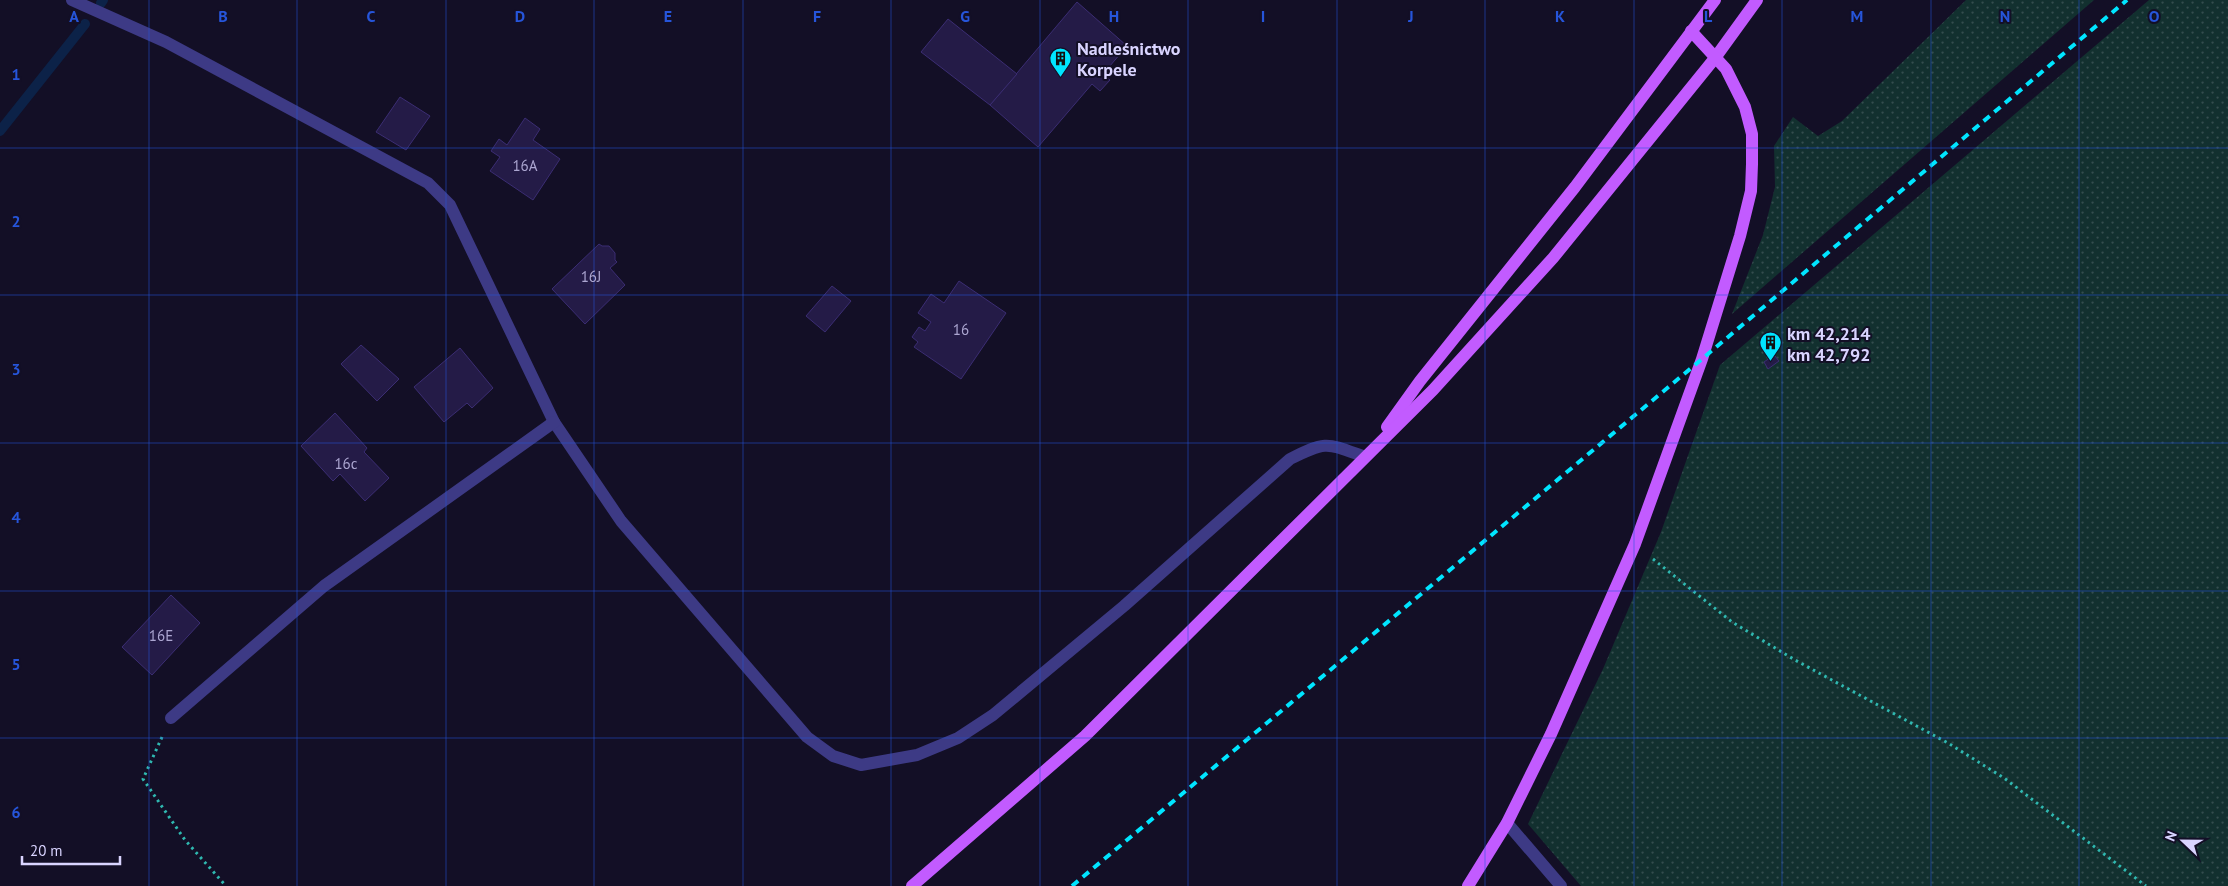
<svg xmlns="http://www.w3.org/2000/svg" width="2228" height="886" font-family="'PT Sans',sans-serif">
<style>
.grass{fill:url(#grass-dots)}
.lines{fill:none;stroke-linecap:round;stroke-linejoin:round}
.stream{stroke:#0c2248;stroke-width:10}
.building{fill:#241b47;stroke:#3b2d73}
.path{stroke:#2fb8b0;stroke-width:3;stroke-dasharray:2.5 4;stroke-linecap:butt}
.minor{stroke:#3d3a85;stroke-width:12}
.major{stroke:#c25bff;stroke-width:12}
.rail{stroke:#00e5ff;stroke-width:4;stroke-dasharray:8 6;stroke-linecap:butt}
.grid{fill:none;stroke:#2655da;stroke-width:1;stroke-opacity:0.55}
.labels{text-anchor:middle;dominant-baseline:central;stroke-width:4;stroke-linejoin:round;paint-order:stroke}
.number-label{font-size:15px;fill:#aca6d1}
.poi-label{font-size:18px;font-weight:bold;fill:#d9d4ff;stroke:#130f26;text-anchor:start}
.grid-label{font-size:16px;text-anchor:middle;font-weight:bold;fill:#2655da;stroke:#130f26;stroke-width:4;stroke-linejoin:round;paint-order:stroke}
</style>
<defs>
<pattern id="grass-dots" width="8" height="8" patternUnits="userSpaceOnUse" patternTransform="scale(1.25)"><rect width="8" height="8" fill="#12302f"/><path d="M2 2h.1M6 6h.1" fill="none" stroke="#344d4e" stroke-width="1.8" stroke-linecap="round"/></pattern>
</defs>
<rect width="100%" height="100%" fill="#130f26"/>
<g class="grass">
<polygon points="1966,0 2094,0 1732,314 1763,235 1775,187 1774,146 1793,117 1818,136 1842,121"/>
<polygon points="2149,0 2228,0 2228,886 1581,886 1528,824 1603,669 1661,532 1720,365"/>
</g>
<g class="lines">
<g class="stream">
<polyline points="101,3 103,0"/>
<polyline points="0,131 85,24"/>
</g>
</g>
<g class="building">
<polygon points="1077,2 1127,46 1103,74 1110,80 1100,91 1092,84 1038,147 990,105"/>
<polygon points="948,19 1017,74 990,105 921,52"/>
<polygon points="400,97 430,116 406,150 376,132"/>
<polygon points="525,118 540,129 533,140 560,159 533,200 490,171 500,157 491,151 499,139 507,145"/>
<polygon points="599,244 602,246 609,246 615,253 615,260 617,262 610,268 625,285 585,324 552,289"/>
<polygon points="959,281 1006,313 961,379 914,347 918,342 912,337 919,327 925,331 931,322 918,313 931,294 944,303"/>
<polygon points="832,286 851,301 825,332 806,316"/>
<polygon points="361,345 399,379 377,401 341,364"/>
<polygon points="460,348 493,388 472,408 467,403 444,422 414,387"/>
<polygon points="1774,355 1779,361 1768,369 1764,362"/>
<polygon points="335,413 367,448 364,452 389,478 365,501 340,474 333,481 301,446"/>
<polygon points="171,595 200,623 152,675 122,647"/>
</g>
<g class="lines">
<g class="path">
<polyline points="1653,559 1732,622 1795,660 1948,743 2004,778 2146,886"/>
<polyline points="162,737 143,779 185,840 226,886"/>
</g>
<g class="minor">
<path d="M72 0 166 42 428 183 450 205 554 422 621 521 807 737 833 756 861 765 917 755 958 738 993 715 1124 606 1290 459C1327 440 1327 443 1365 457"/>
<polyline points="171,718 324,586 554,422"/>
<polyline points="1507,823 1561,886"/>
</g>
<g class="major">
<polyline points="1387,427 1420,381 1575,187 1715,0"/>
<polyline points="912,886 1085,736 1433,390 1553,258 1715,58 1757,0"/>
<polyline points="1468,886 1507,823 1551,734 1635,544 1702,359 1740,236 1751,191 1752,164 1752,134 1745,107 1726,69 1691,31"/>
</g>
<polyline class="rail" points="1072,886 1702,359 2127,0"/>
</g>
<path class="grid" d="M149 0V886M297 0V886M446 0V886M594 0V886M743 0V886M891 0V886M1040 0V886M1188 0V886M1337 0V886M1485 0V886M1634 0V886M1782 0V886M1931 0V886M2079 0V886M0 148H2228M0 295H2228M0 443H2228M0 591H2228M0 738H2228"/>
<defs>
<symbol id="building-pin" viewBox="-11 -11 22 30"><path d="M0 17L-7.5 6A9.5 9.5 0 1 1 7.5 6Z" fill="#00e5ff" stroke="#130f26"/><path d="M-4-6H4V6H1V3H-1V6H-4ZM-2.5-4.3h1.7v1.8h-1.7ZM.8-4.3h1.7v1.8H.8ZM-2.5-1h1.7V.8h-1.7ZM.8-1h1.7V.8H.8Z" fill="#111"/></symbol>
</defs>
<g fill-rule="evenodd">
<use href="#building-pin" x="1048" y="46" width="25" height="34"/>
<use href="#building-pin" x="1758" y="330" width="25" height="34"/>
</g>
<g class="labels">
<g class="number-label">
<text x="525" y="165">16A</text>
<text x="591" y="276">16J</text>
<text x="961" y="329">16</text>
<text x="346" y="463">16c</text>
<text x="161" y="635">16E</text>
</g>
<g class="poi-label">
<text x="1077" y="48">Nadleśnictwo<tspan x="1077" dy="21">Korpele</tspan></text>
<text x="1787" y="333">km 42,214<tspan x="1787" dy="21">km 42,792</tspan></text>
</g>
</g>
<g class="grid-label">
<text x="74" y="22">A</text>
<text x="223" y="22">B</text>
<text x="371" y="22">C</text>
<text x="520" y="22">D</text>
<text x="668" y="22">E</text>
<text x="817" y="22">F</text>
<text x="965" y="22">G</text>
<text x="1114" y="22">H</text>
<text x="1263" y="22">I</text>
<text x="1411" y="22">J</text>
<text x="1560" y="22">K</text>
<text x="1708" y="22">L</text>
<text x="1857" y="22">M</text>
<text x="2005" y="22">N</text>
<text x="2154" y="22">O</text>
<text x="16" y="80">1</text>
<text x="16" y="227">2</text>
<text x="16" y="375">3</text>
<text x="16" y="523">4</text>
<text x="16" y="670">5</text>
<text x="16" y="818">6</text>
</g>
<g transform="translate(2183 841) rotate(292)" stroke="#130f26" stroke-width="4" paint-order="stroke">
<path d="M0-4L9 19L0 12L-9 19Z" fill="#d9d4ff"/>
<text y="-8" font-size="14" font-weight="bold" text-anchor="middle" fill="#d9d4ff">N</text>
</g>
<path d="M22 856v8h98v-8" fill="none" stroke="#d9d4ff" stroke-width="2.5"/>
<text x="30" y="856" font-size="15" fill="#d9d4ff" stroke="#130f26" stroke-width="4" paint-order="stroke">20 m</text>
</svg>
